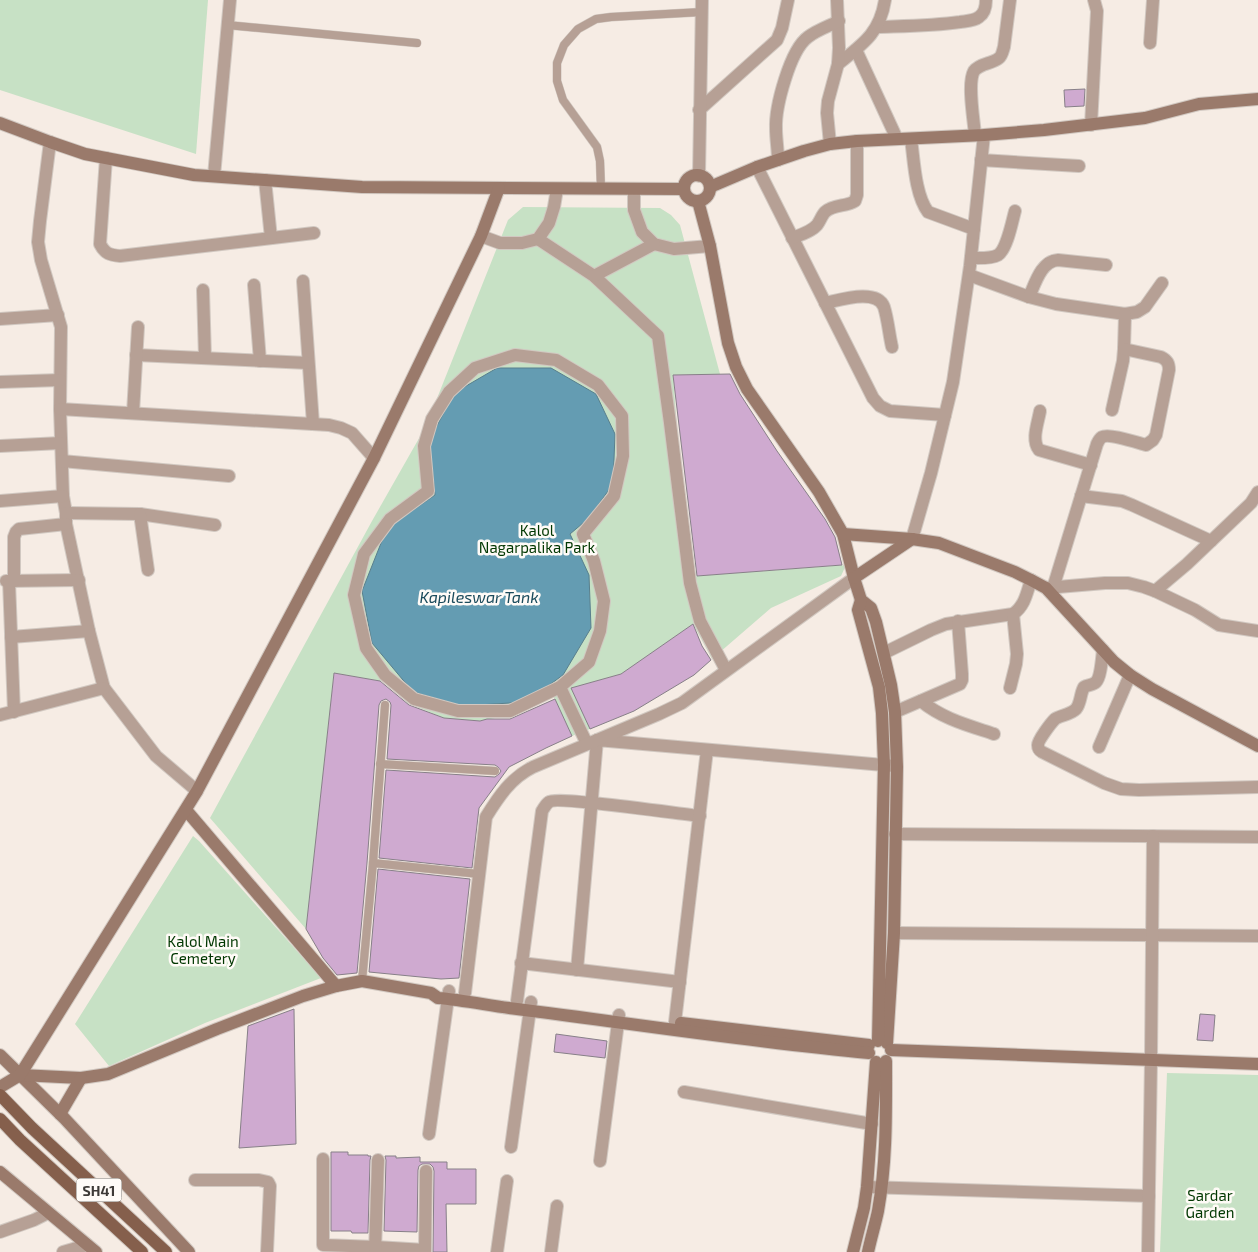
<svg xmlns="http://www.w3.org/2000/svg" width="1258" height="1252" font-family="'Exo 2',sans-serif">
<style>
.green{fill:#c7e1c5}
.water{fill:#649cb2;stroke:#597f8d}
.building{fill:#cfaad0;stroke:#878088}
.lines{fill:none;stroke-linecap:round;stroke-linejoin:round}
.lane-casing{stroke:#d1c8c1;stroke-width:9}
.street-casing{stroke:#d1c8c1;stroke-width:14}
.secondary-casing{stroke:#d1c8c1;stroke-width:14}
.primary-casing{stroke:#d1c8c1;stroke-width:14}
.lane{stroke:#b6a095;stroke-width:8}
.street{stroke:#b6a095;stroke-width:12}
.secondary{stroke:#9a7a6b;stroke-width:12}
.primary{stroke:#855f4c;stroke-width:12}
.labels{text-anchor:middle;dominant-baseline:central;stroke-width:5;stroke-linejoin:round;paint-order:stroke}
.shield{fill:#fffbf7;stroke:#787471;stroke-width:1}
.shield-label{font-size:14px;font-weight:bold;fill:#3e3a37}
.park-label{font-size:15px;fill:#013701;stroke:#fffbf7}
.water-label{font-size:16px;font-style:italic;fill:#1b4b5c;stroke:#fffbf7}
</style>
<rect width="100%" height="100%" fill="#f6ece4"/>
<g class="green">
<polygon points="0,0 208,0 196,154 0,90"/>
<polygon points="523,207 660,208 671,215 680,225 720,374 673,375 680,466 696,576 846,565 841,576 771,608 712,659 693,624 621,674 571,688 590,729 572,736 552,693 515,714 480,721 444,718 407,703 386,682 334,673 306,929 210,818 372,521 426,426 508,220"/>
<polygon points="193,836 199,841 321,978 205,1023 109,1066 75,1024"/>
<polygon points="1167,1073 1258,1075 1258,1252 1160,1252"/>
</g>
<polygon class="water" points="497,368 551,368 596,394 615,434 613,484 589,518 570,534 589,575 591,628 563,675 526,702 462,706 413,692 372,643 362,591 387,528 435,495 429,441 454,393"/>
<g class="building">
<polygon points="1085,89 1084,106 1065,107 1064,90"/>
<polygon points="730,374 740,394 777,451 825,519 835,537 842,565 697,576 673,375"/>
<polygon points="693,624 702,646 711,660 694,675 634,711 590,729 571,688 621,674"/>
<polygon points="334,673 380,681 409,705 444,718 480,721 487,719 510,719 555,699 572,736 546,748 509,767 479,808 472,868 379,858 386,770 495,777 499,774 501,771 498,767 495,765 387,759 391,705 390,702 386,699 381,701 379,705 367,863 357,973 337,975 323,958 306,929"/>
<polygon points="378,869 470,879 459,978 441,979 369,972"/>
<polygon points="294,1009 296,1144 239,1148 248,1026"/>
<polygon points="1200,1014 1215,1015 1213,1041 1197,1040"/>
<polygon points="556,1034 607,1041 605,1058 554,1052"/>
<polygon points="331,1152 348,1152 348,1155 368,1155 368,1156 371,1156 370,1160 368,1233 352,1233 351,1231 331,1231"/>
<polygon points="385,1156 396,1156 396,1158 420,1157 420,1162 447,1162 447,1169 476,1169 476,1204 446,1204 447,1252 433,1252 434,1171 433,1167 430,1164 422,1164 419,1166 418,1170 417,1232 384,1231 386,1160"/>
</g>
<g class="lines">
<defs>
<g id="lane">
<polyline points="227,25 417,43"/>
<polyline points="601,189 600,161 597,147 563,100 557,81 557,63 564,45 578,29 596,19 611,17 702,12"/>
<polyline points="380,764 495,771"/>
<polyline points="373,863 479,874"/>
<polyline points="362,981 373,863 385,705"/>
</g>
<g id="street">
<path d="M877 27C905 26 932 26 960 22 966 21 974 21 979 17 985 13 986 7 986 0"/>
<polyline points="1150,43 1153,0"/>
<polyline points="856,50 897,139"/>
<path d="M838 64C863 44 880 33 885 0"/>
<polyline points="699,110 777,40 782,28 788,0"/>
<polyline points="1091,125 1097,11 1094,0"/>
<path d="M975 135C974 121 967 83 974 71 980 63 992 64 999 58 1002 56 1003 50 1004 47L1010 0"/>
<path d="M911 139C914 160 915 195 928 212L974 229"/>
<polyline points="50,142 40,221 38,242 41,260 61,327 60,409 63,496 66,513 66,524 89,631 104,688 156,756 197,791"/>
<polyline points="830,144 827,113 828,101 838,64 839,48 837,0"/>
<path d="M106 158 100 244C105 254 110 255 120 256L314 233"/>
<path d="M778 160C778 150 776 139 776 129 775 107 790 50 808 37 817 30 829 26 839 21"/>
<polyline points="981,160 1079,166"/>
<polyline points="757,167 873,398 880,406 890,411 945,415"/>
<polyline points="214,176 230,0"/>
<polyline points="699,176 702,0"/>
<polyline points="265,180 271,238"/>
<polyline points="634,189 634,210 642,232 654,244 674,249 710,246"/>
<polyline points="481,236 500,243 522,243 538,239 549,223 554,207 557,189"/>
<path d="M792 238C800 235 811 232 817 225 820 221 822 215 825 212 834 204 846 207 855 201L857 195V141"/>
<polyline points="538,239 594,276 658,336 670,423 690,583 700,621 726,670"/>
<path d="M971 258C979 258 991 259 998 255 1007 249 1012 222 1015 211"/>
<polyline points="969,275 1029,297 1056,304 1125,314 1137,312 1145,307 1162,283"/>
<polyline points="594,276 654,244"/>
<polyline points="303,281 313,424"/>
<polyline points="254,285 260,361"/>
<polyline points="203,290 205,358"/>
<path d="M1029 297C1035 284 1041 261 1058 260L1106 265"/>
<path d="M825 303C840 300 877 288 884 307 888 320 889 334 892 347"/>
<polyline points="0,319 58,315"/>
<polyline points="136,355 308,363"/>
<polyline points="0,382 60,380"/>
<polyline points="60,409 329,425 341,428 352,433 374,458"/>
<polyline points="1112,410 1123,361 1124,349 1125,314"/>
<path d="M1040 411C1038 423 1031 440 1039 450L1091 465"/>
<polyline points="133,413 138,327"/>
<polyline points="0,446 61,443"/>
<polyline points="62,461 229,476"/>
<polyline points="1081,496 1122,501 1132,505 1211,541"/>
<polyline points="0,501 63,496"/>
<polyline points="66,513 140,514 215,525"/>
<polyline points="140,514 148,570"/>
<polyline points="912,539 931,473 953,382 970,266 984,135"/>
<polyline points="6,581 79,580"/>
<polyline points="9,581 14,712"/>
<polyline points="14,581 14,537 16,532 19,529 66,524"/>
<polyline points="1046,588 1105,583 1128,583 1144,587 1155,591 1195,610 1219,625 1258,631"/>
<path d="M1053 588 1097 444C1098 442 1099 439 1102 437 1109 433 1138 443 1146 445L1153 440 1156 435 1169 370C1169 363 1167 360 1161 357L1124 349"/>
<polyline points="1155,591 1187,564 1251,503 1258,492"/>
<polyline points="11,637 89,631"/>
<path d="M1103 650C1102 657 1101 677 1096 682 1093 685 1088 685 1084 687 1080 694 1081 703 1076 709 1070 715 1061 715 1055 719 1051 723 1038 740 1038 745 1038 749 1039 750 1042 752L1104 783 1121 789 1139 790 1258 787"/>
<path d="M884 653 931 630 946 624 1013 614C1025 606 1027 592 1031 580"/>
<polyline points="560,687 510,711 458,711 414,699 385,675 366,648 354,595 364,554 390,519 428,491 424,446 432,419 449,392 475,368 515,355 556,360 598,385 622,416 623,456 614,496 583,534 594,561 604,601 600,631 589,662 560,687 587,744"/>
<polyline points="1010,688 1016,664 1017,654 1013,614"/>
<path d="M921 701C943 719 967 725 994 734"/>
<polyline points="895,712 960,684 962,680 962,674 958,621"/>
<polyline points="0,715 104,688"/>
<polyline points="1099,747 1130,675"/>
<polyline points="895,834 1258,837"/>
<polyline points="894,933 1258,936"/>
<polyline points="521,963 680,982"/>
<polyline points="577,970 597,740 895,766"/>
<path d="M465 993 486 817C499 796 511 778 533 767L659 714 682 703 854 578"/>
<path d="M517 1001 542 811C544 808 546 804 549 802 557 796 680 814 700 816"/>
<polyline points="675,1022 707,750"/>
<polyline points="684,1092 872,1124"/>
<polyline points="429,1134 449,991"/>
<polyline points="511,1147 531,1002"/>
<polyline points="323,1159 323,1245 376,1247 425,1250"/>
<polyline points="600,1161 619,1015"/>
<polyline points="195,1180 259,1180 268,1182 270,1186 267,1252"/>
<polyline points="867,1187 1149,1196"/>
<polyline points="0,1232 34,1220 48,1213"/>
<polyline points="63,1252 87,1245"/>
<polyline points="375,1252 378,1160"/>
<polyline points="425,1252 426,1171"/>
<polyline points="497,1252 507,1181"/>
<polyline points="551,1252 557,1206"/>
<polyline points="1148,1252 1151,1059 1153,836"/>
</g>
<g id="secondary">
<polyline points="0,123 50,142 85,154 194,175 362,187 684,189"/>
<circle cx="697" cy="188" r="13"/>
<polyline points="710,187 757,167 804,151 830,144 857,141 984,135 1044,130 1145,118 1199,104 1258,99"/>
<polyline points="698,201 710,246 728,343 736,367 747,389 819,492 843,534 854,578 861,600 871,608 876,622 891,685 895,712 897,767 894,933 887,1043"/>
<polyline points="843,534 912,539 939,543 1015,572 1031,580 1046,588 1114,662 1130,675 1152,689 1258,746"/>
<polyline points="854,578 912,539"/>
<polyline points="861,600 858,610 879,687 882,713 884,765 878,1041"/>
<polyline points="186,810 336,986"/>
<polyline points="681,1023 869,1045"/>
<polyline points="891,1050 1258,1064"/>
<polyline points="0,1055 64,1118 189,1252"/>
<path d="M20 1075 81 1078 108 1074 217 1029 303 996 336 986 362 981 431 993 438 998C464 1000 491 1006 517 1009 635 1024 751 1042 869 1053"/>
<polyline points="0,1087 20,1075 197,791 374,458 481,236 499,188"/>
<polyline points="60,1114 81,1078"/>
<polyline points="0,1172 96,1252"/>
<polyline points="853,1252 864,1208 867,1187 876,1062"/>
<path d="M868 1252C871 1238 875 1225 878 1211 887 1161 886 1111 886 1061"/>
</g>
<g id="primary">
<polyline points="0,1095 32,1128 166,1252"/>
<polyline points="0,1119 20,1140 142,1252"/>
</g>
</defs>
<use href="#lane" class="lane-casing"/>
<use href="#street" class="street-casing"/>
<use href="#secondary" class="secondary-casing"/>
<use href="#primary" class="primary-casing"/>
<use href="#lane" class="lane"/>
<use href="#street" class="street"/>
<use href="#secondary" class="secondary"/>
<use href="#primary" class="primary"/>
</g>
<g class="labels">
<rect class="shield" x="76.5" y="1178.5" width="45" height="23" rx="4"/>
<g class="shield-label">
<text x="99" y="1190">SH41</text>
</g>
<g class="park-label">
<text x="537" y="530">Kalol<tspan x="537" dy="17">Nagarpalika Park</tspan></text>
<text x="203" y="941">Kalol Main<tspan x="203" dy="17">Cemetery</tspan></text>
<text x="1210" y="1195">Sardar<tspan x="1210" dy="17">Garden</tspan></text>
</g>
<g class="water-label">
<text x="479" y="596">Kapileswar Tank</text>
</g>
</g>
</svg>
